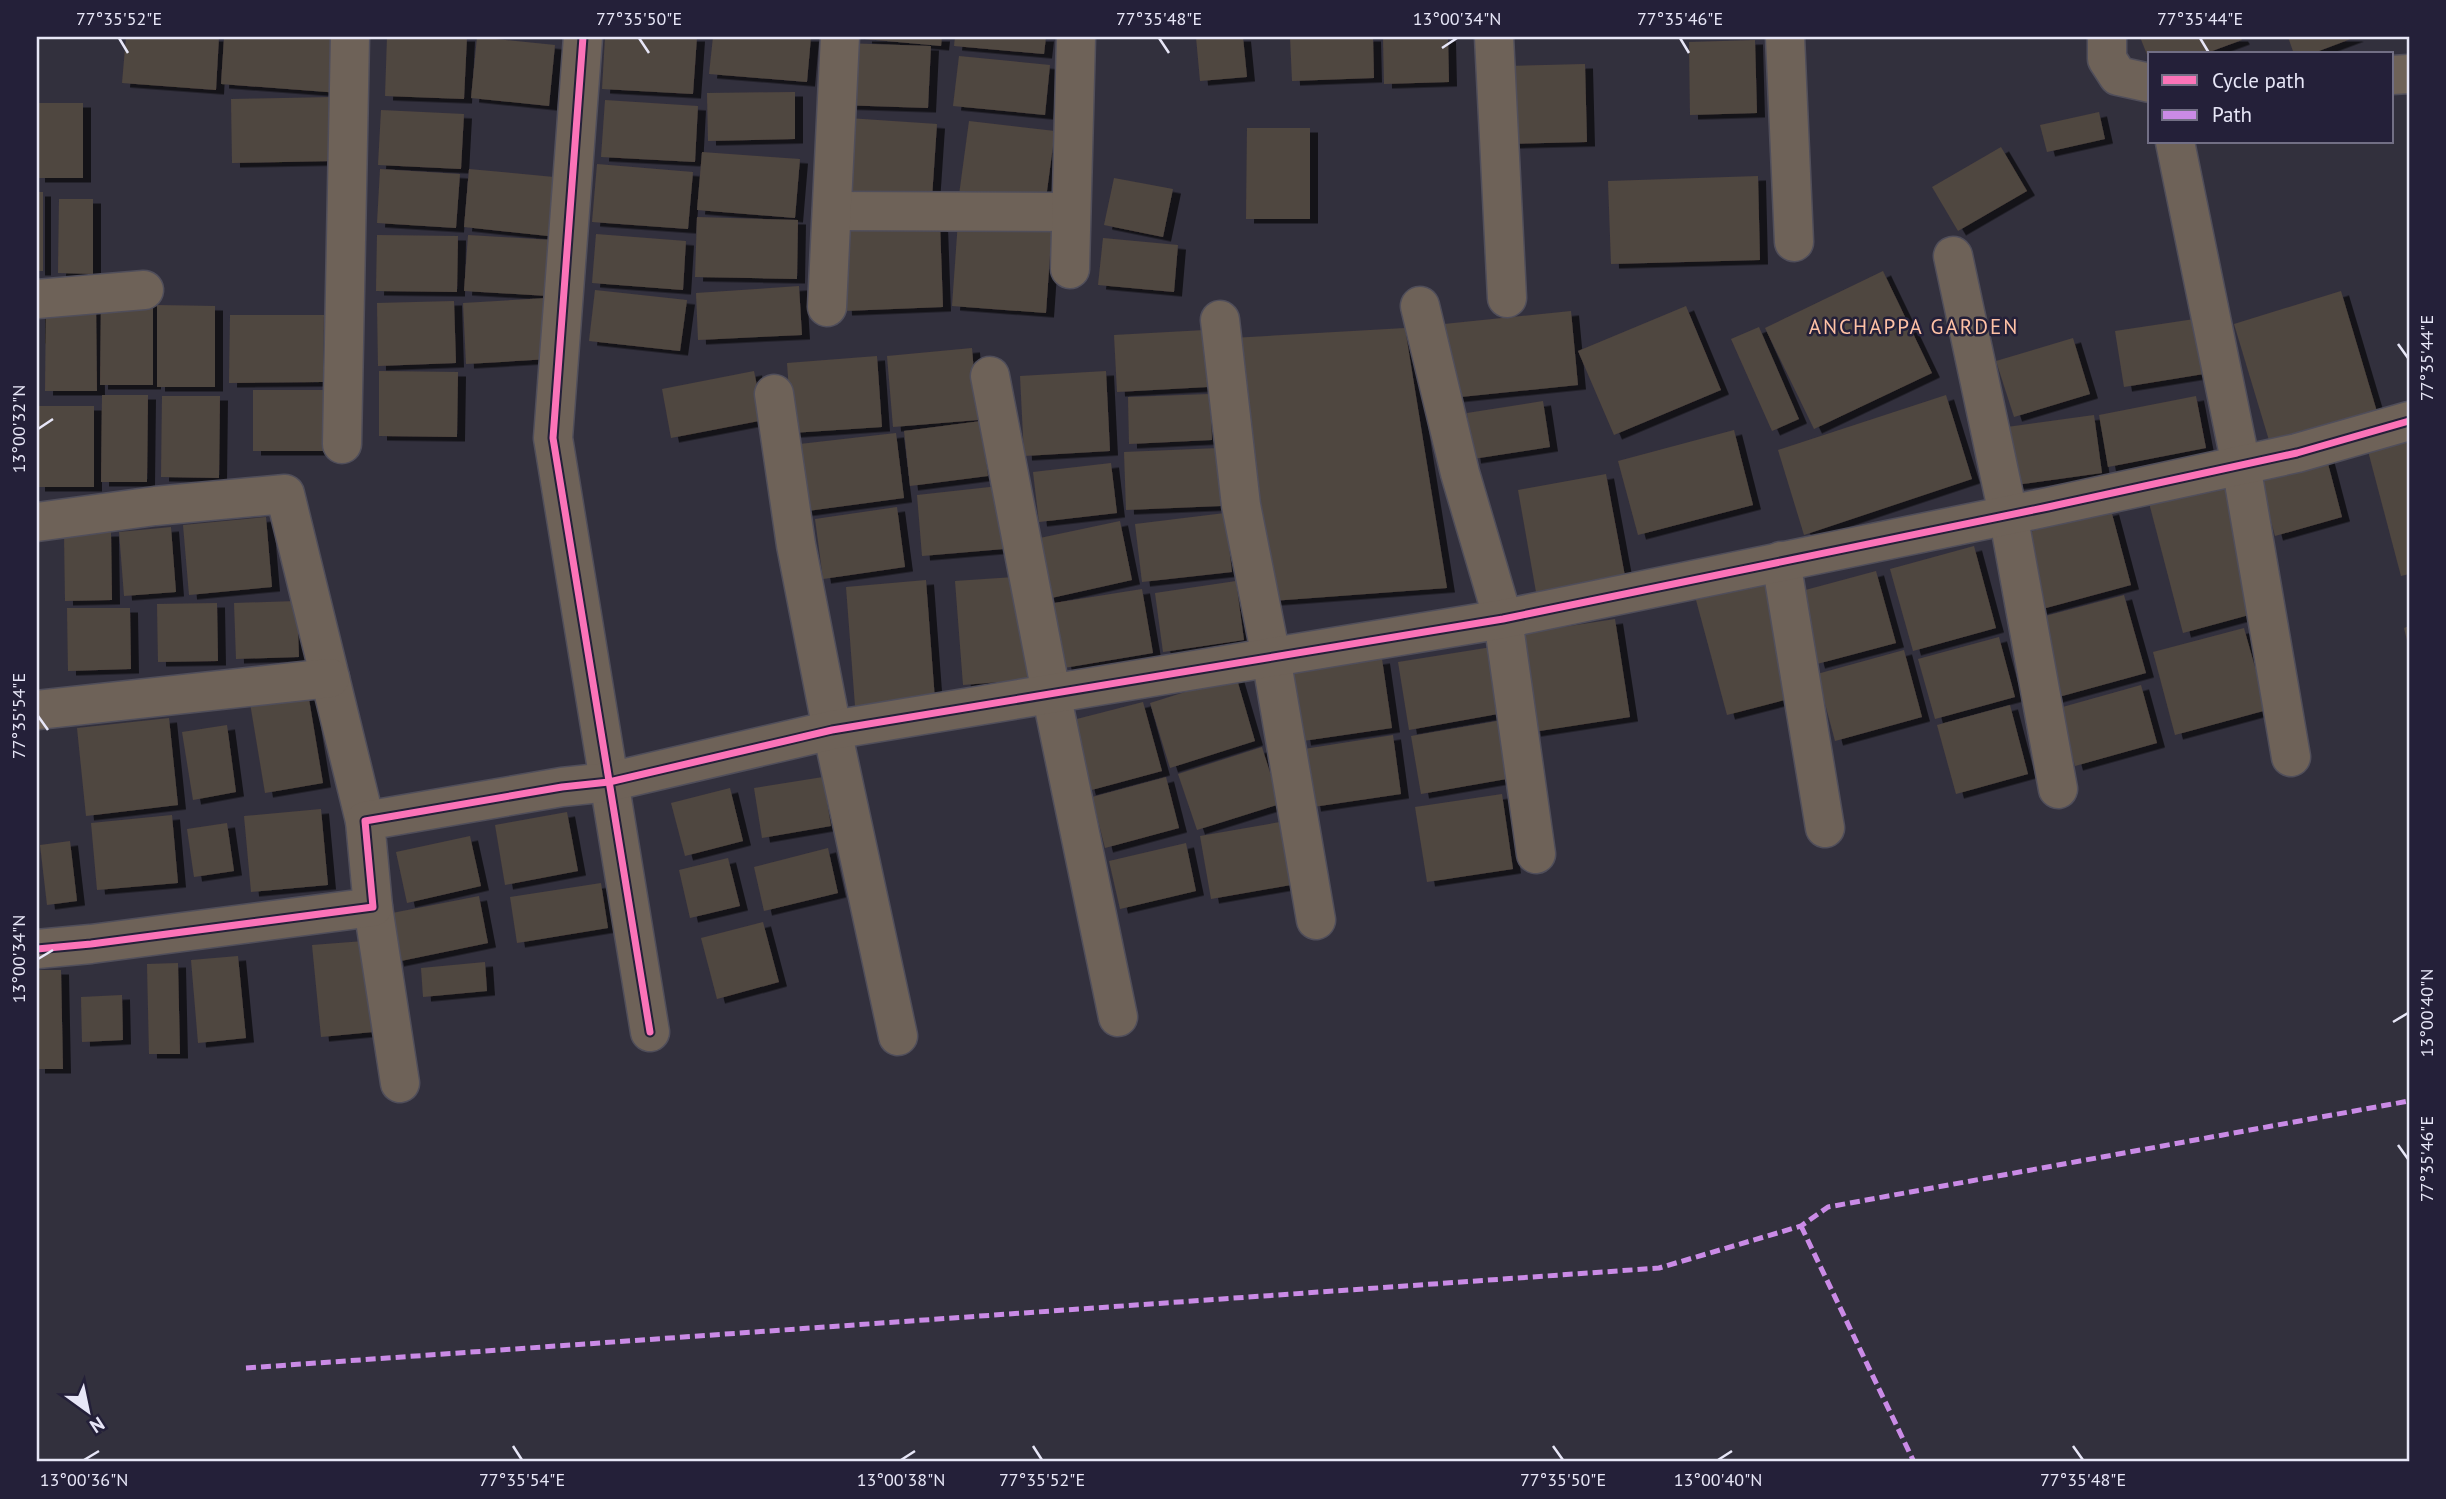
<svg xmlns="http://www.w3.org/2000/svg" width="2446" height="1499" font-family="'PT Sans',sans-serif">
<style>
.building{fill:#50463f;filter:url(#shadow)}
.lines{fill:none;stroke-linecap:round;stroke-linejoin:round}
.street-casing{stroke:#504e5a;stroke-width:41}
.street{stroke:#6e6258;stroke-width:38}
.quiet{stroke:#ca8be6;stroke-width:5;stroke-dasharray:10 5;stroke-linecap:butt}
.cycleway-casing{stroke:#242039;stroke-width:11}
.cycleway{stroke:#fb73b8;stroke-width:7}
.ticks{fill:none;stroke:#e7e6f7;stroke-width:2.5}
.labels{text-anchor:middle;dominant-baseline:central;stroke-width:5;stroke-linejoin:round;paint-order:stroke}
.neighbourhood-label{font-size:21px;letter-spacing:2px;fill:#fec1a5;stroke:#242039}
.neatline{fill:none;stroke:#e7e6f7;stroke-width:2.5}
.ticks-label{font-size:18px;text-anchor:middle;fill:#e7e6f7}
</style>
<defs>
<filter id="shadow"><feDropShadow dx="8" dy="4.5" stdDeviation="0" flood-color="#0009"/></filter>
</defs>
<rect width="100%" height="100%" fill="#32303d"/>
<g class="building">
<polygon points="126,37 219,37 216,90 122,83"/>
<polygon points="224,37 344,37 340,93 221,84"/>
<polygon points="387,37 467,37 464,99 385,96"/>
<polygon points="477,37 555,45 549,106 471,98"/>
<polygon points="605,37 697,37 693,94 602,89"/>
<polygon points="713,37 811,37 807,82 709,74"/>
<polygon points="864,37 942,37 941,46 864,39"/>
<polygon points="955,37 1046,37 1044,54 954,46"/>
<polygon points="1196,37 1243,37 1247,77 1200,81"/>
<polygon points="1290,37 1373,37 1374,78 1292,81"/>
<polygon points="1383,37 1448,37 1449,82 1384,84"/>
<polygon points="2140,37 2240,37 2242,40 2204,54 2150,54 2150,62"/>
<polygon points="2288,37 2356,37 2311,54 2294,54"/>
<polygon points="1755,40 1757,113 1690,115 1689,42"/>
<polygon points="842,43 931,46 928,108 839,105"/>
<polygon points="959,56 1050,65 1045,115 953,106"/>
<polygon points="1585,64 1587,142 1509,144 1507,66"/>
<polygon points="795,92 795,139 708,141 707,93"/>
<polygon points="334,97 335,161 232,163 231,99"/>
<polygon points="605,100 698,106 695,162 601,157"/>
<rect x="37" y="103" width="46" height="75"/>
<polygon points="381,110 464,114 461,169 378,165"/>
<polygon points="2099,112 2105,139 2047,152 2040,125"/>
<polygon points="848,118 937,124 932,198 842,193"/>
<polygon points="969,121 1055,131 1045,206 959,195"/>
<polygon points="1247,128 1310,128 1310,219 1246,219"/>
<polygon points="2001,147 2027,191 1958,231 1932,187"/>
<polygon points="702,152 800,159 795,218 697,210"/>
<polygon points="597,164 693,172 688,229 592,222"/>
<polygon points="380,169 460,174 456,228 377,223"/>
<polygon points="469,169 554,177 548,236 464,227"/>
<polygon points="1758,176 1760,260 1611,264 1608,181"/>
<polygon points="1114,178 1173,189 1163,237 1104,225"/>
<rect x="37" y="192" width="6" height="79"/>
<polygon points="59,199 93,199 93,274 58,273"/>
<polygon points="697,217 798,220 797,279 695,277"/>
<polygon points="958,221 1052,227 1046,313 952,306"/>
<polygon points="940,223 943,307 844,311 840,226"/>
<polygon points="596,234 686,241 683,290 592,283"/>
<polygon points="377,235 458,236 457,292 376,291"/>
<polygon points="468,235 553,240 548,296 464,291"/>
<polygon points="1103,238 1178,245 1174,292 1098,285"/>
<polygon points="1883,271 1932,373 1814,429 1765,328"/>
<polygon points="799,286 802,335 698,340 696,293"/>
<polygon points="595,290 687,300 680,351 589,341"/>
<polygon points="2341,291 2378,415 2271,447 2234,324"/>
<polygon points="547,298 550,359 466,364 463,303"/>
<polygon points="101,301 153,302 153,385 100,385"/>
<polygon points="454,301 456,363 378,366 377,303"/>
<polygon points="46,303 96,303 97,391 45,391"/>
<polygon points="157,305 215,306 215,387 157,387"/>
<polygon points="1686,306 1721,390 1614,435 1578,351"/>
<rect x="37" y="310" width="2" height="29"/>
<polygon points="1571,311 1578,385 1451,398 1444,324"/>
<polygon points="230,315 324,315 323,382 229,383"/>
<polygon points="2201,318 2210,373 2124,387 2115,331"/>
<polygon points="1759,327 1799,419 1772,431 1731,339"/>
<polygon points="1405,328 1447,588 1272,601 1232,338"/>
<polygon points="1205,330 1208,387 1117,392 1114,335"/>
<polygon points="2073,338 2090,394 2014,417 1996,361"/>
<polygon points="972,348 978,420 893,427 887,356"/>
<polygon points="877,356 882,427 792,433 787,363"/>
<polygon points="379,371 458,372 457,437 379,436"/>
<polygon points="754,371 764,420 671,438 662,389"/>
<polygon points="1106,371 1110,451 1024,456 1020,376"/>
<polygon points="253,390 324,390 323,451 253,451"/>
<polygon points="1210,394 1212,440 1129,444 1128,397"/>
<polygon points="102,395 148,395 147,482 101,482"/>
<polygon points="1946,395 1972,479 1804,535 1778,450"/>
<polygon points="162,396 220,396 219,478 161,477"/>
<polygon points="2196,396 2206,448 2108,467 2099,415"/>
<polygon points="1543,401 1550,447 1473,459 1467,413"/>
<rect x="37" y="406" width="57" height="81"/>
<polygon points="2094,415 2102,473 2015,485 2007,427"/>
<polygon points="981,421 988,476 910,486 904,431"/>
<polygon points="1734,430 1753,505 1638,535 1618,461"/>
<polygon points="896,433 904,498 800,512 791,445"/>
<polygon points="2409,440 2409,574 2401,576 2368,451"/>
<polygon points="1219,448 1221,506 1126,510 1124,452"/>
<polygon points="2326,456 2342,517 2275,536 2258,474"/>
<polygon points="1111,463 1117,513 1039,522 1033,472"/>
<polygon points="1606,474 1625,576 1536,592 1518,490"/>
<polygon points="2224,479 2260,612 2183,633 2148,499"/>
<polygon points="999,486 1004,549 922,556 917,495"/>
<polygon points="897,507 905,567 823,579 815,519"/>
<polygon points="2111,510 2131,585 2035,611 2014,536"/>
<polygon points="1225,513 1232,572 1142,582 1135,524"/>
<polygon points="266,517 272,587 189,595 183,525"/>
<polygon points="1120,521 1132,580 1047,599 1035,539"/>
<polygon points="171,527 176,592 124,596 119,532"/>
<polygon points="111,532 112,600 65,601 64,533"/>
<polygon points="1974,546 1996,628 1913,651 1890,569"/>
<polygon points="1876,571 1896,643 1817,664 1798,592"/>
<polygon points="1029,576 1036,679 963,685 955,581"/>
<polygon points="926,580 935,700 855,706 846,587"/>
<polygon points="1236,581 1244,640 1163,652 1155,593"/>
<polygon points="1765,581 1796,697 1727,715 1696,600"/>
<polygon points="1142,589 1153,653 1064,668 1054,603"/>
<polygon points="2124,595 2146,673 2055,698 2034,619"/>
<polygon points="297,601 299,657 236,659 234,603"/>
<polygon points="217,603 218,661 158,662 157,604"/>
<polygon points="67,608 130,608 131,669 68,671"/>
<polygon points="1615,619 1630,717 1533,732 1518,634"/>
<polygon points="2409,626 2409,644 2408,644 2404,628"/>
<polygon points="2244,628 2267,710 2175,735 2153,652"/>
<polygon points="1999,637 2015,697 1935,719 1918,659"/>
<polygon points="1498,646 1509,712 1409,730 1398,662"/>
<polygon points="1904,650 1922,717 1835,741 1817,674"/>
<polygon points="1382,659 1392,728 1303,741 1293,672"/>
<polygon points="1236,676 1255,741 1170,768 1150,703"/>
<polygon points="2141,685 2157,743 2075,766 2059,708"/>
<polygon points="308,693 323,783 265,793 250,703"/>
<polygon points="1143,702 1162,771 1088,791 1069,721"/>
<polygon points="2010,705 2028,774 1956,794 1937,725"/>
<polygon points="169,718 178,805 86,816 77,728"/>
<polygon points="1508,719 1518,777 1421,794 1411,736"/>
<polygon points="227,725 236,792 193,800 182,732"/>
<polygon points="1393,735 1401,794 1313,807 1304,749"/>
<polygon points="1262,747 1280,804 1197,830 1178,774"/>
<polygon points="823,777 831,826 762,838 754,788"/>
<polygon points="1166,777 1179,828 1105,848 1092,797"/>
<polygon points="730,788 743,841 685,856 671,803"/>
<polygon points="1502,794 1513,869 1427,882 1415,807"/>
<polygon points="321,809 328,885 251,892 244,816"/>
<polygon points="567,812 578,871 505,885 495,825"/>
<polygon points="172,815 178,883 97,890 91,823"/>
<polygon points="1280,822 1291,885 1211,899 1200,836"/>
<polygon points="227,823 234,871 194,877 187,829"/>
<polygon points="470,836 481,886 407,903 396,852"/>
<polygon points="70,841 77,901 47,905 40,845"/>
<polygon points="1186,843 1196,891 1120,909 1109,861"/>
<polygon points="828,848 838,893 764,911 754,867"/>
<polygon points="728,858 740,906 690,918 679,870"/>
<polygon points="601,883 608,928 517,943 510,897"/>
<polygon points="479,896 488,943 396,962 387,914"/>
<polygon points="763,922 779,982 717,999 701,938"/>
<polygon points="364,941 373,1032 321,1037 312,945"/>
<polygon points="238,956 246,1038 198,1043 191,960"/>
<polygon points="485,962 487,991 423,997 421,968"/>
<polygon points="178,963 180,1054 149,1054 147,964"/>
<polygon points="37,970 61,970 63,1069 37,1069"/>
<polygon points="122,995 123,1040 82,1042 81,997"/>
</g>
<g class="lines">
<defs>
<g id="street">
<polyline points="583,37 553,438 650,1032"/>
<polyline points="1494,37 1507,298"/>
<polyline points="1785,37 1794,242"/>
<polyline points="2107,37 2107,59 2118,76 2150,83"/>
<polyline points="2392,75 2409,74"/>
<polyline points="2175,142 2241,465 2291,757"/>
<polyline points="832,211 1071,212"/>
<polyline points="1953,256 2008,514 2058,789"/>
<polyline points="1070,269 1076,37"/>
<polyline points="37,299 144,290"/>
<polyline points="1420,306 1460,473 1503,619 1536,854"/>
<polyline points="827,307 840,37"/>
<polyline points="1220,320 1241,505 1271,657 1316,920"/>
<polyline points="990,376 1051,693 1118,1017"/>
<polyline points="774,394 796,545 832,730 898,1036"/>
<polyline points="342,444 350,37"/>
<polyline points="37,522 155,506 285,494 365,821"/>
<polyline points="1781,561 1825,828"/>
<polyline points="37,710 330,678"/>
<polyline points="373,907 400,1083"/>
<polyline points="37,949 91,944 373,907 365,821 562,787 609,782 832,730 1503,619 2048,507 2297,453 2409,421"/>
</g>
</defs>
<use href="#street" class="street-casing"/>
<use href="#street" class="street"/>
<g class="quiet">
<polyline points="1801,1226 1914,1462"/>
<polyline points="246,1368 1659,1268 1801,1226 1828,1207 2409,1101"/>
</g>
<defs>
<g id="cycleway">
<polyline points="583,37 553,438 650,1032"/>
<polyline points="37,949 91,944 373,907 365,821 562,787 609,782 832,730 1503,619 2048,507 2297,453 2409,421"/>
</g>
</defs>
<use href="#cycleway" class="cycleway-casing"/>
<use href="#cycleway" class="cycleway"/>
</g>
<path class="ticks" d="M119 38 128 53M639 38 649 53M1159 38 1169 53M1680 38 1689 53M2200 38 2209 53M1442 48 1457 38M2398 344 2408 358M38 429 53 419M38 716 48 730M38 959 53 950M2393 1022 2408 1013M2398 1145 2408 1159M513 1446 522 1460M1033 1446 1042 1460M1553 1446 1563 1460M2073 1446 2083 1460M84 1460 99 1451M901 1460 915 1451M1718 1460 1732 1451"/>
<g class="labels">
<g class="neighbourhood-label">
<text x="1914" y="326">ANCHAPPA GARDEN</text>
</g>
</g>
<rect width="2446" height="1499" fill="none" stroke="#242039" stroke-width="77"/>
<rect x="2148" y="52" width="245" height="91" fill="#242039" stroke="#726f85" stroke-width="2"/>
<rect x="2162" y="75" width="35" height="10" fill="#fb73b8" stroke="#726f85" stroke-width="2"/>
<text x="2212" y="88" font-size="21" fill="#e7e6f7">Cycle path</text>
<rect x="2162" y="110" width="35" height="10" fill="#ca8be6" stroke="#726f85" stroke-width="2"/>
<text x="2212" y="122" font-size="21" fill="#e7e6f7">Path</text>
<g transform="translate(88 1411) rotate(147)" stroke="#242039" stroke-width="5" paint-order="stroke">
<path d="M0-5L12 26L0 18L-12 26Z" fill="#e7e6f7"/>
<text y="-10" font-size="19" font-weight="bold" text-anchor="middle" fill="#e7e6f7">N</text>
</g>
<rect x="38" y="38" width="2370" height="1422" class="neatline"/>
<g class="ticks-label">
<text x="119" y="25">77°35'52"E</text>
<text x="639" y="25">77°35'50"E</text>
<text x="1159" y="25">77°35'48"E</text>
<text x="1457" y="25">13°00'34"N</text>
<text x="1680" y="25">77°35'46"E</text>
<text x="2200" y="25">77°35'44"E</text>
<text transform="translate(2427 358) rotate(-90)" y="6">77°35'44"E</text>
<text transform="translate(19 429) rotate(-90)" y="6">13°00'32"N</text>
<text transform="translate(19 716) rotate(-90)" y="6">77°35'54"E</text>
<text transform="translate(19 959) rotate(-90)" y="6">13°00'34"N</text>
<text transform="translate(2427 1013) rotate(-90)" y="6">13°00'40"N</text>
<text transform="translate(2427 1159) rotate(-90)" y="6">77°35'46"E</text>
<text x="84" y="1486">13°00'36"N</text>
<text x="522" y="1486">77°35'54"E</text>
<text x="901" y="1486">13°00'38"N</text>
<text x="1042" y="1486">77°35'52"E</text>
<text x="1563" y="1486">77°35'50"E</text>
<text x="1718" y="1486">13°00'40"N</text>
<text x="2083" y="1486">77°35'48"E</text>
</g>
</svg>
